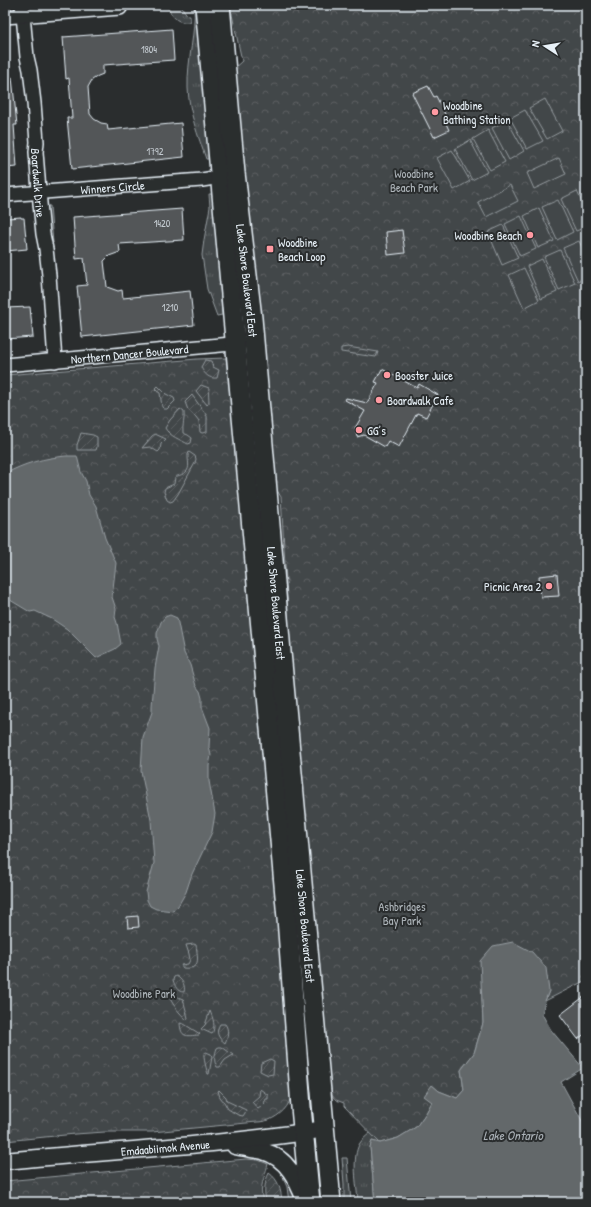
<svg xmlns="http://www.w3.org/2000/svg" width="591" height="1207" font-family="'Patrick Hand',sans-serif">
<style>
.grass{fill:url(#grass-tufts);stroke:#959ca0}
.park{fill:url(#park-crowns);stroke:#959ca0}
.garden{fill:url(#garden-furrows);stroke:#959ca0}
.pitch{fill:#424648;stroke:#959ca0}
.water{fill:#63686b;stroke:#989fa3}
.building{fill:#535759;stroke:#e8f1f8}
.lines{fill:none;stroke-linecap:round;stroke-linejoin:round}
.minor-casing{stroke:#e8f1f8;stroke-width:16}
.major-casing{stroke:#e8f1f8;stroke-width:19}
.highway-casing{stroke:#e8f1f8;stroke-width:22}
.minor{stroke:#2a2d2e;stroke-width:13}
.major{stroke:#2a2d2e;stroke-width:16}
.highway{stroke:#2a2d2e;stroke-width:19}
.poi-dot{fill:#ff9aa2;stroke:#2a2d2e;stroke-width:1.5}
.labels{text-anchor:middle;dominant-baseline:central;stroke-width:4;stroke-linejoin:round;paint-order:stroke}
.number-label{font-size:10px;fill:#c3cad0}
.poi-label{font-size:12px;fill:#e8f1f8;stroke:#2a2d2e;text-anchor:start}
.park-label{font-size:12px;fill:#aeb5ba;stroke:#2a2d2e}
.street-label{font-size:12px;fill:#e8f1f8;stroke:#2a2d2e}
.water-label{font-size:13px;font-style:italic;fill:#acb3b9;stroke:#2a2d2e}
</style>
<defs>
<pattern id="grass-tufts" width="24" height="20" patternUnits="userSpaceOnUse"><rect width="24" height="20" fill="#424648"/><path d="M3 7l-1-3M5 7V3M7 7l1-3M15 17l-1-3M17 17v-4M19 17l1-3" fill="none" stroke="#5d6163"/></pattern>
<pattern id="park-crowns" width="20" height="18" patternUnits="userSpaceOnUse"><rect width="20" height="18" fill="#424648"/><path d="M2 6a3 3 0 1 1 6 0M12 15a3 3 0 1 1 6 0" fill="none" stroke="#5d6163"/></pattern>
<pattern id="garden-furrows" width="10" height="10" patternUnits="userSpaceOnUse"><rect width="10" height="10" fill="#424648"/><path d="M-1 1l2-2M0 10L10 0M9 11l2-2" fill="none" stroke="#5d6163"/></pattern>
</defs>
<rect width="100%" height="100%" fill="#2a2d2e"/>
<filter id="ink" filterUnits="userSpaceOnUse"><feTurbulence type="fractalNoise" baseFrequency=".025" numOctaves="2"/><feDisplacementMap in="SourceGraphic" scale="8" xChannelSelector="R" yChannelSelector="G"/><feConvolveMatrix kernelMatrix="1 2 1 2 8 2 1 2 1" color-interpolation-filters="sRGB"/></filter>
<g filter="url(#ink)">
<g class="grass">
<path d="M168 5H181L183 9 188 16H190V20L189 22C178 24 170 16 168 5Z"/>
<path d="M194 5H197L209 151 208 159H206C198 135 189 113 188 88 187 60 196 33 194 5Z"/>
<polygon points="209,194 211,194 214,200 222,315 217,316 207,289 202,255 204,240 210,207"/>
<polygon points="47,206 50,206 53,243 49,231"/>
<path d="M397 1115 380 1143 372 1141 370 1147 375 1202H358C357 1185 351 1158 360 1143 365 1134 388 1122 397 1115Z"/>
<polygon points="342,1158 347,1158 351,1202 344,1202 344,1184"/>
<polygon points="286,1176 293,1189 294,1202 289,1202 287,1187 283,1178"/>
</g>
<g class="park">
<polygon points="230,5 586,5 586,980 545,1001 549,991 482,997 483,1023 474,1053 461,1070 464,1090 457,1098 439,1091 432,1085 432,1102 426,1113 416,1127 398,1138 380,1143 344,1106 344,1103 336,1100 329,1092 291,714 288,614 281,497 272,482 232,70 242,61"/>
<path d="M226 358 243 522 272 837 290 1075C290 1081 291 1088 291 1094 291 1106 279 1116 269 1120 265 1121 261 1122 257 1122L152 1132H105L75 1134 5 1141V375L197 359Z"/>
<path d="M246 1159 258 1160 268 1164C264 1180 259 1185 263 1202H5V1181Z"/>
</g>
<g class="garden">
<polygon points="348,347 378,352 376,357 341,352 341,348"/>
<path d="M205 360 211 361 213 367 219 370 217 378C209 379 204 374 201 367Z"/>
<path d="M201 385 209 388C208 393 209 397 209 403L207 405 196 391Z"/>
<polygon points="158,386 166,394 174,398 175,401 167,409 164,409 162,407 160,393 157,391 155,389"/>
<polygon points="192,395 207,416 207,432 202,433 200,432 199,421 196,417 188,410 185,402"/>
<path d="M180 409 184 412C185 419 182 426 183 433L188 435 192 438 191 443 188 444C181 440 169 436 165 428L170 420Z"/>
<polygon points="81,433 93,435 97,437 97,447 96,450 77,450 77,445"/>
<polygon points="155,434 166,439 161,444 160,450 158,452 150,447 142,448 152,436"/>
<path d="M189 452 195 456 196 459 195 463 178 494 173 501 170 502 167 500 164 492 165 488 174 484 175 477C179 475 184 475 187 471 191 465 186 458 189 452Z"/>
<path d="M194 944 196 945C198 959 201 970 183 968L181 965 188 964 190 960 189 954 186 945Z"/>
<path d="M176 976C182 979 186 986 184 992 177 992 175 986 173 980L174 977Z"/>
<path d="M170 994 183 999 188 1018 187 1020C179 1013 174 1006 169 997Z"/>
<path d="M210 1011C213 1018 216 1027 212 1034L201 1029 205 1025Z"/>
<path d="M180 1023 184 1024 200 1034 199 1035C186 1036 181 1038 180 1023Z"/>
<path d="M220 1024H225C229 1029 228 1037 225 1043 218 1038 215 1032 220 1024Z"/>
<path d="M219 1047H222L233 1055 225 1060 220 1067H217C213 1061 215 1054 217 1048Z"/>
<path d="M206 1052 211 1054 212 1057 209 1074H208C207 1072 203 1056 204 1054 204 1053 205 1053 206 1052Z"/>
<polygon points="270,1059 274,1061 273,1074 268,1075 260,1071 261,1063"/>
<polygon points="260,1089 268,1095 268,1099 266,1099 264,1103 265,1104 258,1109 252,1102 259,1096"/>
<polygon points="219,1090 226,1097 227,1101 246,1110 245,1113 243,1116 238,1115 228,1109 224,1102 220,1097 218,1091"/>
<path d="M269 1173C279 1180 281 1190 282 1202H266C264 1191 264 1183 269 1173Z"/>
</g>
<g class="pitch">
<polygon points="545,99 562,131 547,139 529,108"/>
<polygon points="525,110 543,141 527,149 510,118"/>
<polygon points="507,120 524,151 509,160 492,128"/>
<polygon points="488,130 505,162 490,170 473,139"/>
<polygon points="470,140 487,172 472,180 455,149"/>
<polygon points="452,150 470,181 454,190 437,158"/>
<polygon points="559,158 566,174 534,189 527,173"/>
<polygon points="510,185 518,201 486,217 478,202"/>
<polygon points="577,191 586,212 586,227 576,231 561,199"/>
<polygon points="558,200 573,232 557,240 542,207"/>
<polygon points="539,208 554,241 538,248 524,216"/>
<polygon points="521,216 536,249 520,256 505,224"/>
<polygon points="503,225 518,258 502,265 488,232"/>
<polygon points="579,241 586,256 586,277 578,281 563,248"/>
<polygon points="560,250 575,283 559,290 544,257"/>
<polygon points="542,259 557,292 541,299 527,266"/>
<polygon points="524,268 539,300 524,308 509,275"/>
</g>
<g class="water">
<path d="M66 456H77L81 472 86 481 89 495 96 506 105 538 116 563 112 597 116 609 115 617 117 623 121 644 115 649 96 658 67 629 52 619 35 611 30 612 5 597V474C24 463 45 458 66 456Z"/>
<polygon points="170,615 177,618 184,653 190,665 196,686 200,691 202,698 202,707 210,728 209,747 211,755 209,766 209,781 215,814 212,832 192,874 186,892 178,906 173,911 156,909 150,906 147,900 146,892 154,863 151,820 141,771 143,737 152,712 152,706 155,668 159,646 157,639 157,633 161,622 165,617"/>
<polygon points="513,942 532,952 546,968 549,991 545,1001 542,1014 551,1030 583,1068 561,1082 586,1128 586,1202 375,1202 370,1147 372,1141 380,1143 398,1138 416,1127 426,1113 432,1102 424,1096 432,1085 439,1091 457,1098 464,1090 461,1070 474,1053 483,1023 480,961 493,946"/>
</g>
<g class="building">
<polygon points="172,29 174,60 103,65 103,74 98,76 92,80 88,87 90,114 94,119 101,123 107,124 108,130 181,123 184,157 72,169 67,118 72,118 69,78 66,79 63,37"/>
<polygon points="5,77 12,77 17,125 14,125 17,167 5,168"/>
<polygon points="428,86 434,97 436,96 447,118 444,119 449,130 434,137 412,93"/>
<polygon points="182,209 184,240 119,244 120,252 109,256 104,261 107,287 118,291 122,290 123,298 190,291 194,325 82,337 77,286 87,285 84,258 76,259 73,217"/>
<polygon points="21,217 21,218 24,218 27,249 6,251 5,220 7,220 7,218"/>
<polygon points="402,230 405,253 388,255 386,232"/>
<polygon points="30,307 33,337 5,339 5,308"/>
<polygon points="382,369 417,388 419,384 438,395 426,417 417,413 399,447 388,441 385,447 364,435 357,437 355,428 365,411 345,400 346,398 367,403 378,383 375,382"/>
<polygon points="557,574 559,596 541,597 539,576"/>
<polygon points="138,916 139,927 128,928 127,917"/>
<polygon points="586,995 586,1033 578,1039 560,1015"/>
</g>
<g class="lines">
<defs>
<g id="minor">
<path id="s1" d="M22 5 27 57 30 70 34 103 37 142 36 152 40 203 43 234 46 249 49 275 55 361"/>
<polyline points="5,17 120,8"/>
<path id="s2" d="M5 195 202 180 220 177"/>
<path id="s3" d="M5 365 242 343"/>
</g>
<g id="major">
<path d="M235 1146C244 1148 254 1149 263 1151 288 1158 297 1180 306 1202"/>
<path id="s4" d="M5 1161C112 1150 219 1146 325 1129"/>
</g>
<g id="highway">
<polyline points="205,5 287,918 301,1107 310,1202"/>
<path id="s5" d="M220 5 235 173 252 318 281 652 331 1202"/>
</g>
</defs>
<use href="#minor" class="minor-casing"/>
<use href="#major" class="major-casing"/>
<use href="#highway" class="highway-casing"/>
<use href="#minor" class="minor"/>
<use href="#major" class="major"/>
<use href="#highway" class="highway"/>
</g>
</g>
<g class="poi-dot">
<circle cx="435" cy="112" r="4"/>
<circle cx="530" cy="235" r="4"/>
<rect x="266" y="245" width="8" height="8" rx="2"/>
<circle cx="387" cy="375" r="4"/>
<circle cx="379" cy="400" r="4"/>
<circle cx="359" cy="430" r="4"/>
<circle cx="549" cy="586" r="4"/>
</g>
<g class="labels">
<g class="number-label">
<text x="149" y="49">1804</text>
<text x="155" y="151">1792</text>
<text x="162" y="223">1420</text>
<text x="170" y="307">1210</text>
</g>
<g class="poi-label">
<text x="443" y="105">Woodbine<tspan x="443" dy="14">Bathing Station</tspan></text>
<text x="522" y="235" text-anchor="end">Woodbine Beach</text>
<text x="278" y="242">Woodbine<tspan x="278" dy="14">Beach Loop</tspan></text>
<text x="395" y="375">Booster Juice</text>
<text x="387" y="400">Boardwalk Cafe</text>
<text x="367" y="430">GG’s</text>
<text x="541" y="586" text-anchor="end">Picnic Area 2</text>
</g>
<g class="park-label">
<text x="414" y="173">Woodbine<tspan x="414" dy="14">Beach Park</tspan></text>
<text x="402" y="906">Ashbridges<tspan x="402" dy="14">Bay Park</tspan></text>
<text x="144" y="993">Woodbine Park</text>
</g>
<g class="street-label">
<text stroke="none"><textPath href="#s1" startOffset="179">Boardwalk Drive</textPath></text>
<text stroke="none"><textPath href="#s2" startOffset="108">Winners Circle</textPath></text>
<text stroke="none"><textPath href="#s5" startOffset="277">Lake Shore Boulevard East</textPath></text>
<text stroke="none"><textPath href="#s3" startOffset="125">Northern Dancer Boulevard</textPath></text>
<text stroke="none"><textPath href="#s5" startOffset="601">Lake Shore Boulevard East</textPath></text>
<text stroke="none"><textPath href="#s5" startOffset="925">Lake Shore Boulevard East</textPath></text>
<text stroke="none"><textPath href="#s4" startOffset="161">Emdaabiimok Avenue</textPath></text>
</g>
<g class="water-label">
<text x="513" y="1135">Lake Ontario</text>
</g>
</g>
<rect width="591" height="1207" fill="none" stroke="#2a2d2e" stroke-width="20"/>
<rect x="10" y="10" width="571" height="1187" fill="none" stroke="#e8f1f8" stroke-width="1.5" filter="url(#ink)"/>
<g transform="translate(545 46) rotate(282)" stroke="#2a2d2e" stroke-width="3" paint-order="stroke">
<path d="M0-3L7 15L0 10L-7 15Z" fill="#e8f1f8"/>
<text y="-6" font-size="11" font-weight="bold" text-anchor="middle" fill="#e8f1f8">N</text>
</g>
</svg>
